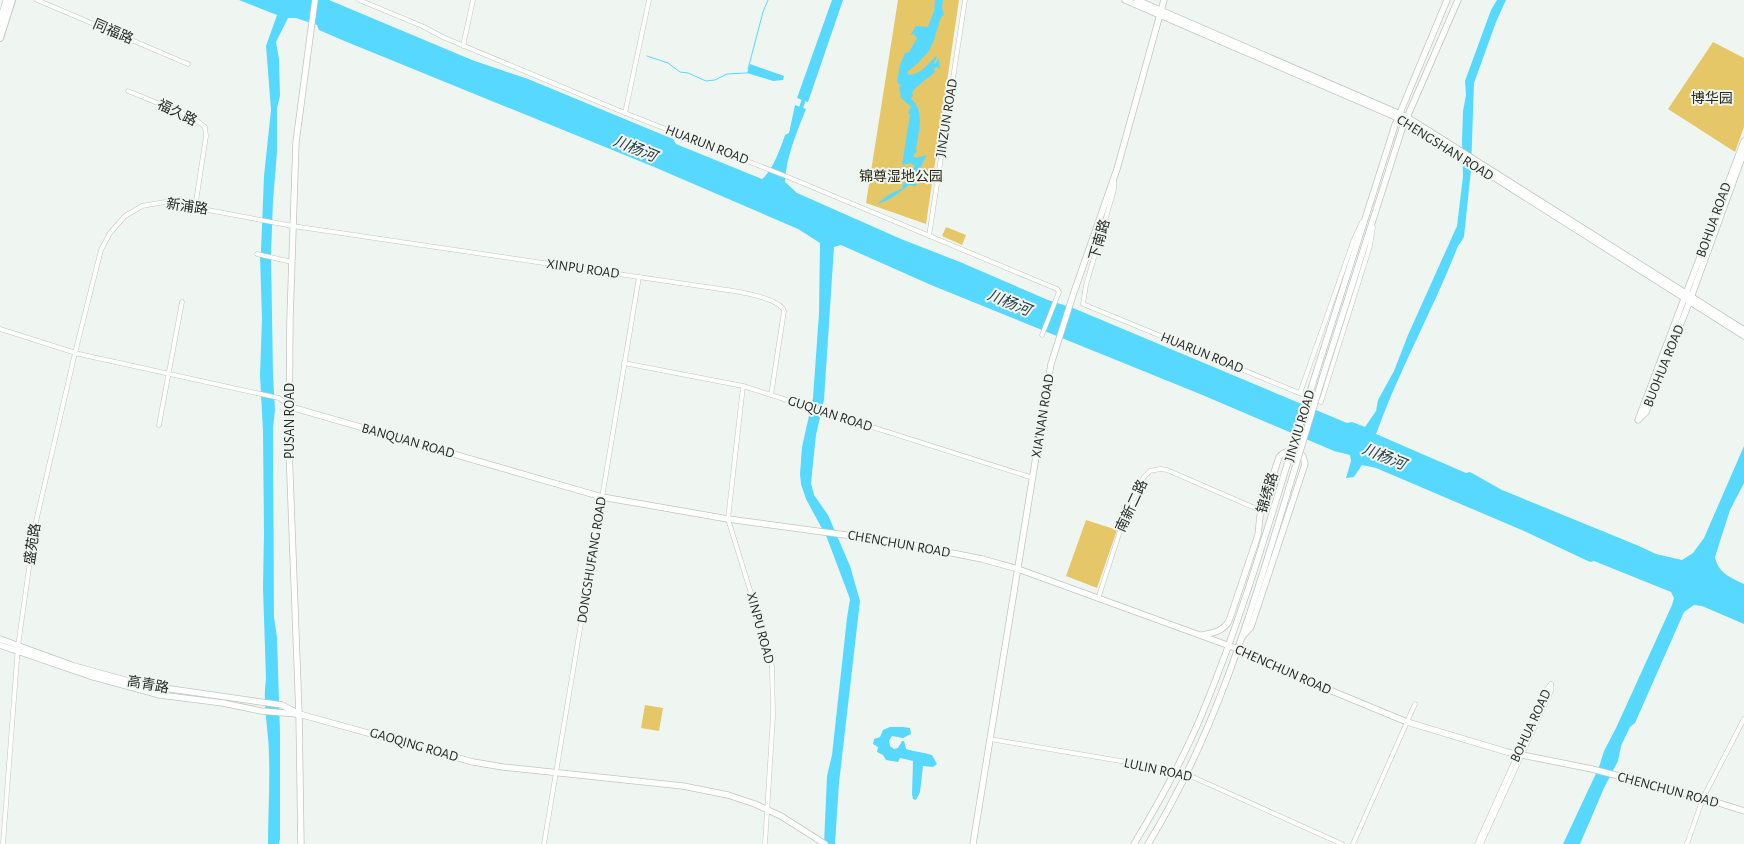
<svg xmlns="http://www.w3.org/2000/svg" width="1744" height="844" font-family="'Alegreya Sans','Noto Sans SC',sans-serif">
<style>
.green{fill:#e5c768}
.water{fill:#57d9ff}
.lines{fill:none;stroke-linecap:round;stroke-linejoin:round}
.stream{stroke:#57d9ff;stroke-width:1}
.canal{stroke:#57d9ff;stroke-width:4}
.street-casing{stroke:#c0c6c2;stroke-width:5}
.secondary-casing{stroke:#c0c6c2;stroke-width:7}
.primary-casing{stroke:#c0c6c2;stroke-width:8}
.highway-casing{stroke:#c0c6c2;stroke-width:8}
.street{stroke:#fff;stroke-width:4}
.secondary{stroke:#fff;stroke-width:5.5}
.primary{stroke:#fff;stroke-width:6}
.highway{stroke:#fff;stroke-width:7}
.secondary-bridge-casing{stroke:#c0c6c2;stroke-width:7;stroke-linecap:butt}
.secondary-bridge{stroke:#fff;stroke-width:5.5}
.labels{text-anchor:middle;dominant-baseline:central;stroke-width:4;stroke-linejoin:round;paint-order:stroke}
.street-label{font-size:14px;fill:#272a28;stroke:#eff6f1}
.park-label{font-size:14px;fill:#2f2917;stroke:#eff6f1}
.water-label{font-size:15px;font-style:italic;fill:#1f353d;stroke:#eff6f1}
</style>
<rect width="100%" height="100%" fill="#eff6f1"/>
<g class="green">
<polygon points="898,0 959,0 926,224 866,203"/>
<polygon points="1713,42 1744,58 1744,127 1735,152 1668,109"/>
<polygon points="946,227 966,235 962,245 942,236"/>
<polygon points="1086,520 1117,530 1097,588 1066,576"/>
<polygon points="645,705 663,708 659,731 641,728"/>
</g>
<g class="water">
<path d="M239 0H329L472 60 528 79 673 139 676 144 762 179C772 172 781 147 785 135L789 133 795 105 806 109C797 132 786 157 785 182L797 193 901 239 960 262 1048 300 1073 308 1347 423 1352 422 1365 427 1376 411 1378 400 1394 371 1408 335 1457 226 1463 176 1462 141 1463 111 1466 95 1465 81 1491 10 1497 0H1506L1496 22 1474 83 1471 170 1464 237 1458 246C1433 310 1399 370 1376 434L1466 473 1470 472 1502 490 1639 546 1656 554 1682 560 1693 553 1704 538 1744 446V483L1730 510 1715 557C1718 573 1731 578 1744 584V624L1702 606 1694 605 1684 612 1635 723 1630 727 1621 746 1618 761 1604 788 1580 844H1563L1599 767 1604 751 1616 728 1672 605 1674 598 1671 592 1594 561 1590 562 1524 531 1376 468 1362 465 1354 477 1346 478 1351 461 1350 455 1334 451 1200 394 931 285 841 245 834 247 824 400 816 435 811 483 814 495 828 515 850 566 860 601 839 783 835 844H824L827 776 832 755 847 618 850 599 827 538 806 499 801 484 800 474 802 447 813 398 819 313 820 243 798 229 654 167 342 40 319 30 317 25 296 18H288L276 42 279 59 280 96 277 108V152L273 201 271 254 273 375 275 410 273 429 274 617 277 637 280 732V839L279 844H268C268 815 270 785 269 756 269 730 262 705 266 679L263 588 264 531 263 431 260 375 262 318 260 257 261 251 264 176 271 110 266 46 277 15Z"/>
<polygon points="832,0 843,0 808,102 797,98"/>
<path d="M935 0H943L942 7 944 15 941 17 934 40 929 51 918 63 907 72 909 75C921 74 928 64 936 56L937 57 934 63 935 64 939 58 940 69 936 67 934 69 935 72C928 78 915 87 912 93L913 95 911 99C926 111 918 133 916 150L917 151 913 156 916 158 926 155V157L915 177 914 180 917 184 916 186 909 185C899 193 889 201 877 204L888 195 903 188 902 186 906 181 911 183 912 172 915 166 911 163 902 165 910 115 908 112 911 107 900 97H901L899 87 901 86 897 82 900 65 905 53 909 52 917 38 914 34 911 35V34L916 26 928 27 934 11Z"/>
<polygon points="750,64 784,76 783,80 773,81 747,73"/>
<path d="M890 727H903L910 728 911 734 903 738 892 736 889 741 890 746 894 749 898 748 902 741H904L906 749C915 752 923 752 932 755L937 764 933 767 923 766 920 792 916 800 913 799 912 794 913 761 900 758 898 762 886 760 883 755 877 752 878 747 873 744 874 739 880 737 883 730Z"/>
</g>
<g class="lines">
<g class="stream">
<polyline points="647,56 668,63 680,72 688,73 706,81 715,80 727,74 747,73"/>
<polyline points="748,69 763,12 768,0"/>
</g>
<polyline class="canal" points="800,111 805,96"/>
<defs>
<g id="street">
<polyline points="37,0 188,64"/>
<polyline points="359,0 422,26 445,38 625,113 788,177 1057,289 1059,292 1042,335"/>
<polyline points="463,46 473,0"/>
<polyline points="128,91 192,117 205,127 206,136 195,208"/>
<polyline points="625,113 649,0"/>
<polyline points="1114,181 1114,190 1086,285 1083,304 1321,402 1370,246 1373,227"/>
<polyline points="929,236 965,0"/>
<polyline points="257,254 292,262"/>
<polyline points="0,329 79,354 279,398 289,406"/>
<polyline points="624,363 743,386 1033,478"/>
<polyline points="743,386 728,519 767,645 772,667 773,716 765,844"/>
<polyline points="1300,393 1354,239 1362,222"/>
<polyline points="159,425 182,302"/>
<polyline points="1098,599 1120,531 1139,487 1144,477 1150,471 1160,469 1167,470 1262,511"/>
<polyline points="990,739 1162,768 1186,774 1342,844"/>
<path d="M3 844 18 646 35 526 75 353 101 250 110 233 125 216 142 206 165 202 293 226 727 290C740 292 780 298 784 311L771 395"/>
<polyline points="544,844 639,277"/>
<polyline points="1353,844 1415,704"/>
<polyline points="1477,844 1547,689 1551,684"/>
<polyline points="1481,844 1551,691 1551,684"/>
<polyline points="1687,844 1703,798 1744,719"/>
</g>
<g id="secondary">
<polyline points="1125,0 1405,121 1744,336"/>
<polyline points="1137,0 1407,117 1744,330"/>
<polyline points="1316,373 1395,125 1447,0"/>
<polyline points="1323,376 1402,129 1458,0"/>
<polyline points="291,407 602,497 728,519 897,542 982,559 1018,569 1238,649 1303,679 1407,722 1507,752 1592,769 1703,798 1744,811"/>
<polyline points="1639,419 1646,412 1689,303 1744,152"/>
<polyline points="1638,420 1744,141"/>
<path d="M1202 635C1213 633 1222 632 1229 621L1258 535 1260 516 1279 457C1286 449 1294 450 1303 456L1305 464 1251 627 1242 637"/>
<polyline points="0,639 74,666 143,685 282,705 299,714 473,762 503,767 683,786 728,795 755,804 781,816 825,844"/>
<polyline points="0,645 90,676 160,695 223,703 261,711 297,714"/>
<polyline points="301,844 299,714 289,449 290,318 296,142 315,0"/>
<polyline points="973,844 1051,364 1073,295 1117,169 1164,0"/>
<path d="M1134 844C1160 801 1185 756 1204 709 1237 629 1262 547 1287 465"/>
<path d="M1148 844C1219 729 1256 596 1295 468"/>
</g>
<polyline id="primary" points="0,38 12,0"/>
<polyline id="highway" points="0,23 7,0"/>
</defs>
<use href="#street" class="street-casing"/>
<use href="#secondary" class="secondary-casing"/>
<use href="#primary" class="primary-casing"/>
<use href="#highway" class="highway-casing"/>
<use href="#street" class="street"/>
<use href="#secondary" class="secondary"/>
<use href="#primary" class="primary"/>
<use href="#highway" class="highway"/>
<defs>
<g id="secondary-bridge">
<polyline points="1287,465 1316,373"/>
<polyline points="1295,468 1323,376"/>
</g>
</defs>
<use href="#secondary-bridge" class="secondary-bridge-casing"/>
<use href="#secondary-bridge" class="secondary-bridge"/>
</g>
<g class="labels">
<g class="street-label">
<text transform="translate(113 32) rotate(23)">同福路</text>
<text transform="translate(177 113) rotate(26)">福久路</text>
<text transform="translate(947 118) rotate(-81)">JINZUN ROAD</text>
<text transform="translate(707 145) rotate(21)">HUARUN ROAD</text>
<text transform="translate(1445 148) rotate(32)">CHENGSHAN ROAD</text>
<text transform="translate(187 207) rotate(8)">新浦路</text>
<text transform="translate(1714 220) rotate(-70)">BOHUA ROAD</text>
<text transform="translate(1100 240) rotate(-74)">下南路</text>
<text transform="translate(583 269) rotate(8)">XINPU ROAD</text>
<text transform="translate(1202 353) rotate(22)">HUARUN ROAD</text>
<text transform="translate(1664 366) rotate(-68)">BUOHUA ROAD</text>
<text transform="translate(830 414) rotate(18)">GUQUAN ROAD</text>
<text transform="translate(1043 416) rotate(-81)">XIA'NAN ROAD</text>
<text transform="translate(290 421) rotate(-90)">PUSAN ROAD</text>
<text transform="translate(1300 426) rotate(-73)">JINXIU ROAD</text>
<text transform="translate(408 441) rotate(16)">BANQUAN ROAD</text>
<text transform="translate(1268 493) rotate(-73)">锦绣路</text>
<text transform="translate(1132 506) rotate(-65)">南新二路</text>
<text transform="translate(33 544) rotate(-81)">盛苑路</text>
<text transform="translate(899 544) rotate(10)">CHENCHUN ROAD</text>
<text transform="translate(592 560) rotate(-81)">DONGSHUFANG ROAD</text>
<text transform="translate(760 628) rotate(75)">XINPU ROAD</text>
<text transform="translate(1283 670) rotate(24)">CHENCHUN ROAD</text>
<text transform="translate(148 685) rotate(10)">高青路</text>
<text transform="translate(1531 726) rotate(-65)">BOHUA ROAD</text>
<text transform="translate(414 745) rotate(16)">GAOQING ROAD</text>
<text transform="translate(1158 770) rotate(12)">LULIN ROAD</text>
<text transform="translate(1668 790) rotate(15)">CHENCHUN ROAD</text>
</g>
<g class="park-label">
<text x="1712" y="99">博华园</text>
<text x="901" y="177">锦尊湿地公园</text>
</g>
<g class="water-label">
<text transform="translate(635 149) rotate(22)">川杨河</text>
<text transform="translate(1009 303) rotate(22)">川杨河</text>
<text transform="translate(1384 457) rotate(22)">川杨河</text>
</g>
</g>
</svg>
